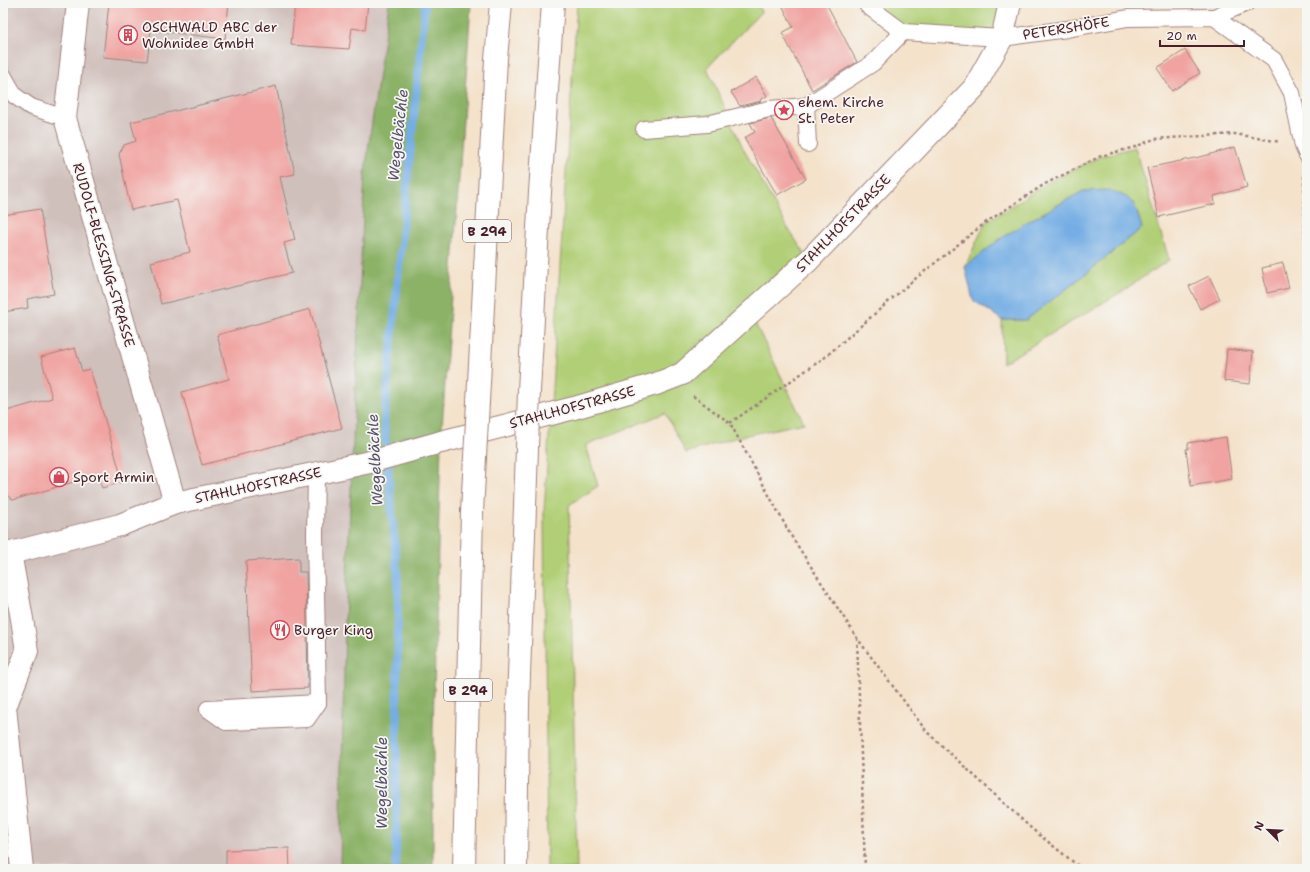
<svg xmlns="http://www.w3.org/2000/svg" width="1310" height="872" font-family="'Shantell Sans',sans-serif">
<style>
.industrial{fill:#d0c0bc}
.green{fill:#b1cf76;stroke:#7e7750}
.forest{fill:#8cb267;stroke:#6b6849}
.water{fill:#75ade4;stroke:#606688}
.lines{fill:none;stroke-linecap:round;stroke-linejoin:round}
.stream{stroke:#75ade4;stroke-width:8}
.building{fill:#f0a3a0}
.service-casing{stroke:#9f807b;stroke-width:18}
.minor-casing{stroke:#9f807b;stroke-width:24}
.trunk-casing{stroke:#9f807b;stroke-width:24}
.path{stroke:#9f807b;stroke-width:2.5;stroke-dasharray:3 3;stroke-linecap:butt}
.service{stroke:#fff;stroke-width:16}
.minor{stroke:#fff;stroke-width:22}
.trunk{stroke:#fff;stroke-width:22}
.trunk-bridge-casing{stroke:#9f807b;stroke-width:24;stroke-linecap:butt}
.trunk-bridge{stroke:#fff;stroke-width:22}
.labels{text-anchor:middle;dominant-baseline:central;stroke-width:3.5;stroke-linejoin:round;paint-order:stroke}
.shield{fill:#f6f6f2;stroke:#7e6067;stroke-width:1}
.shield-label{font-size:13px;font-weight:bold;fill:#4a1f2b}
.poi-label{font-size:14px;fill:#4a1f2b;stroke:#f6f6f2;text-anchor:start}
.street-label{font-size:14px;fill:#4a1f2b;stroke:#f6f6f2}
.water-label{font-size:15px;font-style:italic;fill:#59516c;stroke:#f6f6f2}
</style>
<rect width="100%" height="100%" fill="#f6f6f2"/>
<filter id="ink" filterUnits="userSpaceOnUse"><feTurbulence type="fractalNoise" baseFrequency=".025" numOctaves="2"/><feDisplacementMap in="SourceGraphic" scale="8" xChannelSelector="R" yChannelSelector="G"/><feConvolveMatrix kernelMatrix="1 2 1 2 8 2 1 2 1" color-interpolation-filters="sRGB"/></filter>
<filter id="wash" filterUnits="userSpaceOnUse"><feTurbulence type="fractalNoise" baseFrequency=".012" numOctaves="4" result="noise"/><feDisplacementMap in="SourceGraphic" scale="16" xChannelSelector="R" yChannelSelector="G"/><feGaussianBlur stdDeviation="0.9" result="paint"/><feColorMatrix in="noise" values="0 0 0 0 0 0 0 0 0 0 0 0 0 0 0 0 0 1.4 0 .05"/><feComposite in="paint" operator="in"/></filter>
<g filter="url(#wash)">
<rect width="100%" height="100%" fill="#f4e2cb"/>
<polygon class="industrial" points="3,3 389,3 365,172 345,623 340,869 3,869"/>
<g class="green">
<polygon points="577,3 758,3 761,12 707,68 744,150 789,230 809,260 750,313 804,423 738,437 686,453 665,413 586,445 598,486 569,505 577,869 547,869 544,512"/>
<polygon points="866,3 1010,3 1002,38 903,32"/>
<polygon points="1135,147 1169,260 1121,292 1003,363 1002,320 1026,320 1087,273 1142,228 1134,203 965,267 985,223 1045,184 1101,156"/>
</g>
<polygon class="forest" points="389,3 471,3 441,442 433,728 433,869 340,869 345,623 365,172"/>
<path class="water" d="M1107 190C1135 197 1134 203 1142 228L1087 273 1026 320H1002L973 300 965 267 1000 239 1025 223 1083 191Z"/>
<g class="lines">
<polyline class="stream" points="396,869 398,581 384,421 425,3"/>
</g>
<g id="blocks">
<g class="building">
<polygon points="109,3 229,3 225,39 151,30 147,61 103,57"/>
<polygon points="295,3 368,3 365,30 352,28 349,49 291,45"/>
<polygon points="781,3 826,3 857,62 812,90 782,33 793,27"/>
<polygon points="1185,50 1200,73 1172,91 1157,68"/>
<polygon points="756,77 767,96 760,100 761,101 740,106 731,92"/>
<polygon points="276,86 295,174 280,177 295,240 284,243 292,273 161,304 151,262 190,252 177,200 131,210 119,154 124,145 136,141 131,122"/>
<polygon points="771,118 806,179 777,195 744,138 755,132 750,123"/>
<polygon points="1235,147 1247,187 1214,196 1215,204 1159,217 1147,168 1204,156"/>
<polygon points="40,209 54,294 27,299 28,308 3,312 3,215"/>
<polygon points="1283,263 1289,288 1267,293 1262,268"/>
<polygon points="1209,276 1220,299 1200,309 1189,286"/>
<polygon points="310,309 342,428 202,465 182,392 229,379 217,335"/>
<polygon points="75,348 82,371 90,369 123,482 102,488 97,475 13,500 3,492 3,412 52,398 41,357"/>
<polygon points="1227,349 1253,352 1250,384 1224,381"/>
<polygon points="1226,437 1232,479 1191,486 1186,449 1188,449 1188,443"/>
<polygon points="299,558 299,572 306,572 308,688 252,691 246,561"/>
<polygon points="289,848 290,869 226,869 226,850"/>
</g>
</g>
</g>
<g filter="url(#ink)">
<use href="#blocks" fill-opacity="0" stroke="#9f807b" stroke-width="1"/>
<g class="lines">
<defs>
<g id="service">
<polyline points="866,3 868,6 903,32 1002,38 1067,29 1128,18 1214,17 1274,60 1292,93 1303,146 1307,155"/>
<polyline points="1214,17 1247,3"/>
<polyline points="3,75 15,96 31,107 65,118"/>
<polyline points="806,106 808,144"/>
<polyline points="644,129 707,124 769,109 806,106 873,63 903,32"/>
<polyline points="208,709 318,703 315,535 316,473"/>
<polyline points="208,709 226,722 307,719 318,703"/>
</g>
<g id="minor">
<polyline points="78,3 65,118 175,503"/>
<polyline points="10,553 22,619 27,651 5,707 22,869"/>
<polyline points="3,555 120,525 175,503 370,462 441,442 574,408 656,384 682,374 809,260 974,88 1002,38 1010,3"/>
</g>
<g id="trunk">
<polyline points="529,391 540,192 553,3"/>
<polyline points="478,402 496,59 501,3"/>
<polyline points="464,869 472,512"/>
<polyline points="516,869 518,703 525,506"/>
</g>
</defs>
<use href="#service" class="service-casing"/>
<use href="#minor" class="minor-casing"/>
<use href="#trunk" class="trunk-casing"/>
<g class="path">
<polyline points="1304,176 1307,376"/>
<polyline points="693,396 730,423 790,534 857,638 927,732 1032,829 1082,869"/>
<polyline points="730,423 824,358 910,283 985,223 1045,184 1101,156 1135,147 1154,139 1235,134 1280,142"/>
<polyline points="857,638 865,869"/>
</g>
<use href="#service" class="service"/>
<use href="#minor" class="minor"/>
<use href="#trunk" class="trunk"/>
<defs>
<g id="trunk-bridge">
<polyline points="525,506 529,391"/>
<polyline points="472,512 478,402"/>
</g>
</defs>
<use href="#trunk-bridge" class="trunk-bridge-casing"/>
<use href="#trunk-bridge" class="trunk-bridge"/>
</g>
</g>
<defs>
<symbol id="building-ring" viewBox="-11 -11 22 22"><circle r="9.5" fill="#f6f6f2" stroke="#d1495b" stroke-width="1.5"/><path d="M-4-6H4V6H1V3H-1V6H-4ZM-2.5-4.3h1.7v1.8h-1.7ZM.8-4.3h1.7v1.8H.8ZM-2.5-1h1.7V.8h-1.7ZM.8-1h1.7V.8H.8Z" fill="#d1495b"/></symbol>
<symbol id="sight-ring" viewBox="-11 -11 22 22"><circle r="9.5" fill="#f6f6f2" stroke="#d1495b" stroke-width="1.5"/><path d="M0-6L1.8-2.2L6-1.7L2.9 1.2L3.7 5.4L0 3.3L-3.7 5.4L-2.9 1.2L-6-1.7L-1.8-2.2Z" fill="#d1495b"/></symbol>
<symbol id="shop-ring" viewBox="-11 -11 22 22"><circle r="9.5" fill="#f6f6f2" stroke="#d1495b" stroke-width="1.5"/><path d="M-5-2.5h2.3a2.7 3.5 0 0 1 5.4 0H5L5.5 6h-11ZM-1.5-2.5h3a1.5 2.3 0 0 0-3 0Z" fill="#d1495b"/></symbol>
<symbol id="restaurant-ring" viewBox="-11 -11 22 22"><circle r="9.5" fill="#f6f6f2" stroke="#d1495b" stroke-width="1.5"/><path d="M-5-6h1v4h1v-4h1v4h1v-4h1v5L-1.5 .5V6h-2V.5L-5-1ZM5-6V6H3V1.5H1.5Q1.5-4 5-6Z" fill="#d1495b"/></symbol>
</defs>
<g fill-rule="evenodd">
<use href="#building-ring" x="117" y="24" width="22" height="22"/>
<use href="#sight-ring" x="773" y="99" width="22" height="22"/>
<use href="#shop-ring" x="48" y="466" width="22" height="22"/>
<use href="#restaurant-ring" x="269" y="619" width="22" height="22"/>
</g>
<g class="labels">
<g class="shield">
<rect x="463" y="220" width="48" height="22" rx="3"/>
<rect x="444" y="679" width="48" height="22" rx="3"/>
</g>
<g class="shield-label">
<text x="487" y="231">B 294</text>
<text x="468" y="690">B 294</text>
</g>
<g class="poi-label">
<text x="142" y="27">OSCHWALD ABC der<tspan x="142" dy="16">Wohnidee GmbH</tspan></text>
<text x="798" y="102">ehem. Kirche<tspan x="798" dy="16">St. Peter</tspan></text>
<text x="73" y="477">Sport Armin</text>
<text x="294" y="630">Burger King</text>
</g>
<g class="street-label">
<text transform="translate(1066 28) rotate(-9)">PETERSHÖFE</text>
<text transform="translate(843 223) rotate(-46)">STAHLHOFSTRASSE</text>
<text transform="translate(104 255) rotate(74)">RUDOLF-BLESSING-STRASSE</text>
<text transform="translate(572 407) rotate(-15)">STAHLHOFSTRASSE</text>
<text transform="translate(258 485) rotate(-12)">STAHLHOFSTRASSE</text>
</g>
<g class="water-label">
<text transform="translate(398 135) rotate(-84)">Wegelbächle</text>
<text transform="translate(375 460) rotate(-93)">Wegelbächle</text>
<text transform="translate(382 783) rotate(-90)">Wegelbächle</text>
</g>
</g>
<rect width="1310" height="872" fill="none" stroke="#f6f6f2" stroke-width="16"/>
<g transform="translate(1268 830) rotate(294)" stroke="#f6f6f2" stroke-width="3" paint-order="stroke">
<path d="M0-3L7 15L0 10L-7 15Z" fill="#4a1f2b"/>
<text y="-6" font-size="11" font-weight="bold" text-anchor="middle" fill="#4a1f2b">N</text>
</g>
<path d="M1160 40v6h84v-6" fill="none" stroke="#4a1f2b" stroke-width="2"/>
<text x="1166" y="40" font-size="12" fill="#4a1f2b" stroke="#f6f6f2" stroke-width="3" paint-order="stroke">20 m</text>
</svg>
